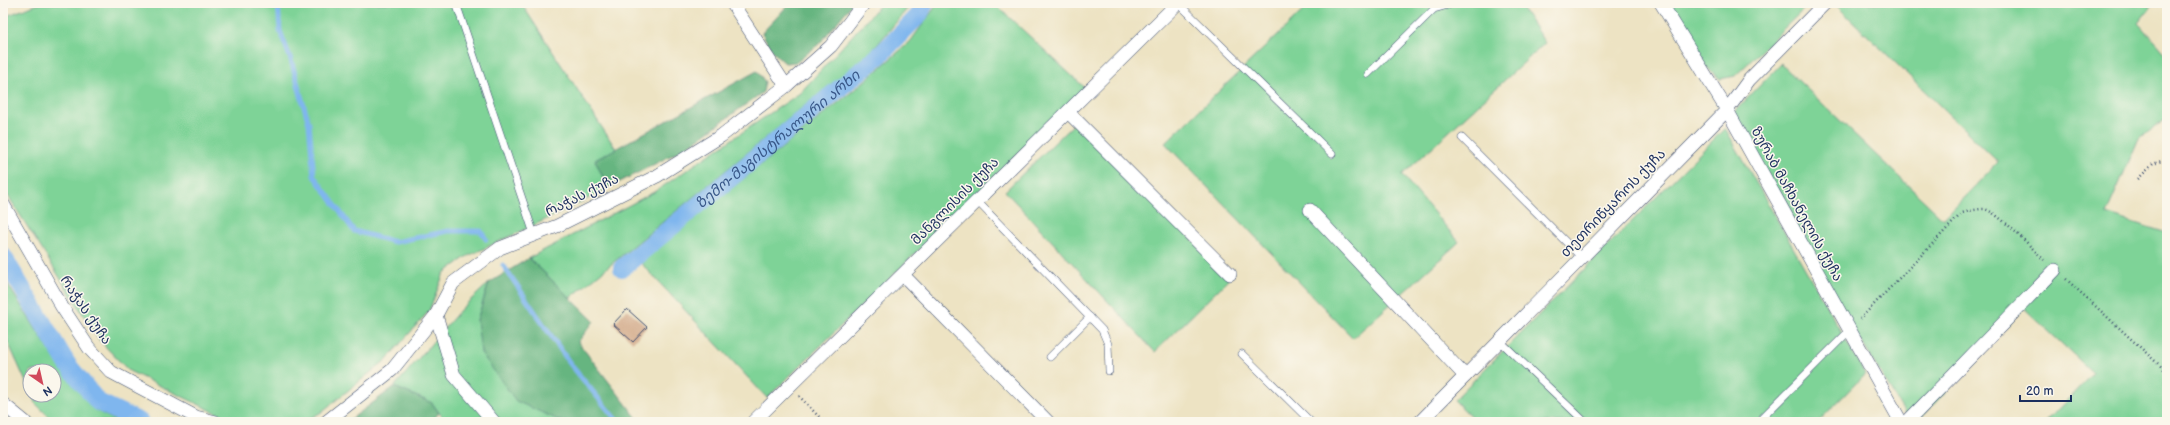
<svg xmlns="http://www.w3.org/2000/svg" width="2170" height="425" font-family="'Balsamiq Sans','Noto Sans Georgian',sans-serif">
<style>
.green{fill:#7ed397;stroke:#4c817a}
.forest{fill:#66b580;stroke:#40726f}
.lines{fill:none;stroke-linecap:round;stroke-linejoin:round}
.stream{stroke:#7fb6ee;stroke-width:5}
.canal{stroke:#7fb6ee;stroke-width:18}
.building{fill:#d1a786}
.lane-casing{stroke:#3a4a6d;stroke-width:8}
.street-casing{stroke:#3a4a6d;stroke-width:14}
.path{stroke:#3a4a6d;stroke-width:2.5;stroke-dasharray:1 3;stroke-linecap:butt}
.lane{stroke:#fff;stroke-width:7}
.street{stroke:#fff;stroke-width:13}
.labels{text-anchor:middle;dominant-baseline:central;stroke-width:3;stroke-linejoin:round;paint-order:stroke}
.street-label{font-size:14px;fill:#1b2f5e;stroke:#fbf7ec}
.water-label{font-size:15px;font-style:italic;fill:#395889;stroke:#fbf7ec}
</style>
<rect width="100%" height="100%" fill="#fbf7ec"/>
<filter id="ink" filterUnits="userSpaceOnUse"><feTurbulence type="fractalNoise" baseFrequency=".025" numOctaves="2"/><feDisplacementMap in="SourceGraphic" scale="8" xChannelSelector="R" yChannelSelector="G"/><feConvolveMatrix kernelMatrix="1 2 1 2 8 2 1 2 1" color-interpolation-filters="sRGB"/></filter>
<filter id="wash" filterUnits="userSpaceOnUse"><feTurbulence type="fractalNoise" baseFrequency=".012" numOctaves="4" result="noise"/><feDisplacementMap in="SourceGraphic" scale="16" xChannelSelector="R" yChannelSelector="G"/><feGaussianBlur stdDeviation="0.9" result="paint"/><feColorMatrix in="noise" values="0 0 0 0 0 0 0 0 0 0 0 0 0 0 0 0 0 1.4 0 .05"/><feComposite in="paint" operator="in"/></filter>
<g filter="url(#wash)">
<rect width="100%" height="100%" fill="#ede3c3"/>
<g class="green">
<polygon points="41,3 521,3 616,149 595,160 608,188 564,211 466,257 444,273 429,311 386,360 320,413 303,422 249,422 231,420 129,371 100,341 3,188 3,17"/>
<polygon points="882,3 912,3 873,50 570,298 529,258 656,191 800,93"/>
<polygon points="938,3 994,3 1085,88 767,398 640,262 854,90 910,42"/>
<polygon points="1311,3 1519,3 1545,43 1402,175 1459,242 1353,338 1165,143"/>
<polygon points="1669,3 1810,3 1735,76 1720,79 1700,61"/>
<polygon points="1840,3 2154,3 2138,23 2167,56 2167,117 2139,138 2106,214 2167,233 2167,422 2046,422 2093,373 2024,308 1920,419 1922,422 1910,422 1849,321 1733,113 1781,64 1943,219 1998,162 1837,6"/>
<polygon points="1079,119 1229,279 1155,352 1005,191"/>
<polygon points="1725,128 1865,374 1818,422 1477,422 1454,400"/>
<polygon points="3,277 53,356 93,409 118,422 54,422 35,403 32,395 54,395 54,371 30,371 30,391 3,331"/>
<polygon points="489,283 477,320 556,418 563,422 446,422 432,403 394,387 462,308"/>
</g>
<g class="forest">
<polygon points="790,3 853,3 820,43 797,62 785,63 773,52 762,33"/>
<polygon points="757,71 765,82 763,92 684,149 608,188 595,160"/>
<polygon points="529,258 594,321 578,342 640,422 563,422 516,401 481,353 477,320 489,283"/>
<polygon points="394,387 432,403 439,413 431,422 347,422"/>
</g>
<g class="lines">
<g class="stream">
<polyline points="278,3 280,31 291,60 309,124 314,176 354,231 395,242 448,231 481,231 486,239"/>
<polyline points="503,265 571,365 618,422"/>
</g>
<g class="canal">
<polyline points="3,256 68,365 98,402 140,422"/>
<path id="s1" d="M622 268 881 54 919 15 925 3"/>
</g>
</g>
<g id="blocks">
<polygon class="building" points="627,309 647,327 633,342 613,324"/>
</g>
</g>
<g filter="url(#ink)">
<use href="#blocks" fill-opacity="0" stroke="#3a4a6d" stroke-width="1"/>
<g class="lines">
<defs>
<g id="lane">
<polyline points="456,3 534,234"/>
<polyline points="1178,3 1332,154"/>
<polyline points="1368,74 1434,9 1455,3"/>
<polyline points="1462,138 1582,258"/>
<polyline points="977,201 1102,330 1108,344 1109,371"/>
<polyline points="1500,341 1585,422"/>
<polyline points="1242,354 1311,422"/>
<polyline points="1050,357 1090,317"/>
<polyline points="1758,422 1849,331"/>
</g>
<g id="street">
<polyline points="732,3 786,86"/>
<polyline points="1661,3 1727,110 1901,422"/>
<polyline points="1068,112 1230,274"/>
<polyline points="3,204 62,307 89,348 111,372 196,417 216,422"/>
<polyline points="1310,210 1465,376"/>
<polyline points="903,275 1048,422"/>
<polyline points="436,315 454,375 494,422"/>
<polyline points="3,404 25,422"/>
<polyline points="326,422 392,370 436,315 453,283 500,248 557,226 657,176 721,136 786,86 831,46 864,3"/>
<polyline points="753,422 1178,3"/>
<polyline points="1420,422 1727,110 1749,80 1825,3"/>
<polyline points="1907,422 2055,270"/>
</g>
</defs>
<use href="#lane" class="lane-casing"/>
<use href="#street" class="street-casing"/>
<g class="path">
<polyline points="2138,179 2153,164 2167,159"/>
<polyline points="2066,279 2167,372"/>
<path d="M1860 319 1962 213C1969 211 1976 209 1984 209 1997 211 2033 249 2044 260"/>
<polyline points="799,396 824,422"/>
</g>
<use href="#lane" class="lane"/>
<use href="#street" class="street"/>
</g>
</g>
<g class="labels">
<g class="street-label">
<text transform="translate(582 195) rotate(-26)">რაჭას ქუჩა</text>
<text transform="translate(955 201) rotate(-45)">მანგლისის ქუჩა</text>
<text transform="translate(1613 203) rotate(-46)">თეთრიწყაროს ქუჩა</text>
<text transform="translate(1797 204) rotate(61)">ზურაბ მაჩხანელის ქუჩა</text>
<text transform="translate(86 310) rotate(56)">რაჭას ქუჩა</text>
</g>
<g class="water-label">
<text stroke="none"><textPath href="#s1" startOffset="202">ზემო-მაგისტრალური არხი</textPath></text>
</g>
</g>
<rect width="2170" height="425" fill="none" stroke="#fbf7ec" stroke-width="16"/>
<g transform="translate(42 383) rotate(146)"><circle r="19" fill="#fbf7ec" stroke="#a1a7b3"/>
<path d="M0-3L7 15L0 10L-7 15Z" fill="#d1495b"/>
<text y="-6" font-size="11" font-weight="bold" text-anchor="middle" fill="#1b2f5e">N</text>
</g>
<path d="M2020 395v6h51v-6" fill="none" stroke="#1b2f5e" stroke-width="2"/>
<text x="2026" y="395" font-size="12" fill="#1b2f5e" stroke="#fbf7ec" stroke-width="3" paint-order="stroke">20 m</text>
</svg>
